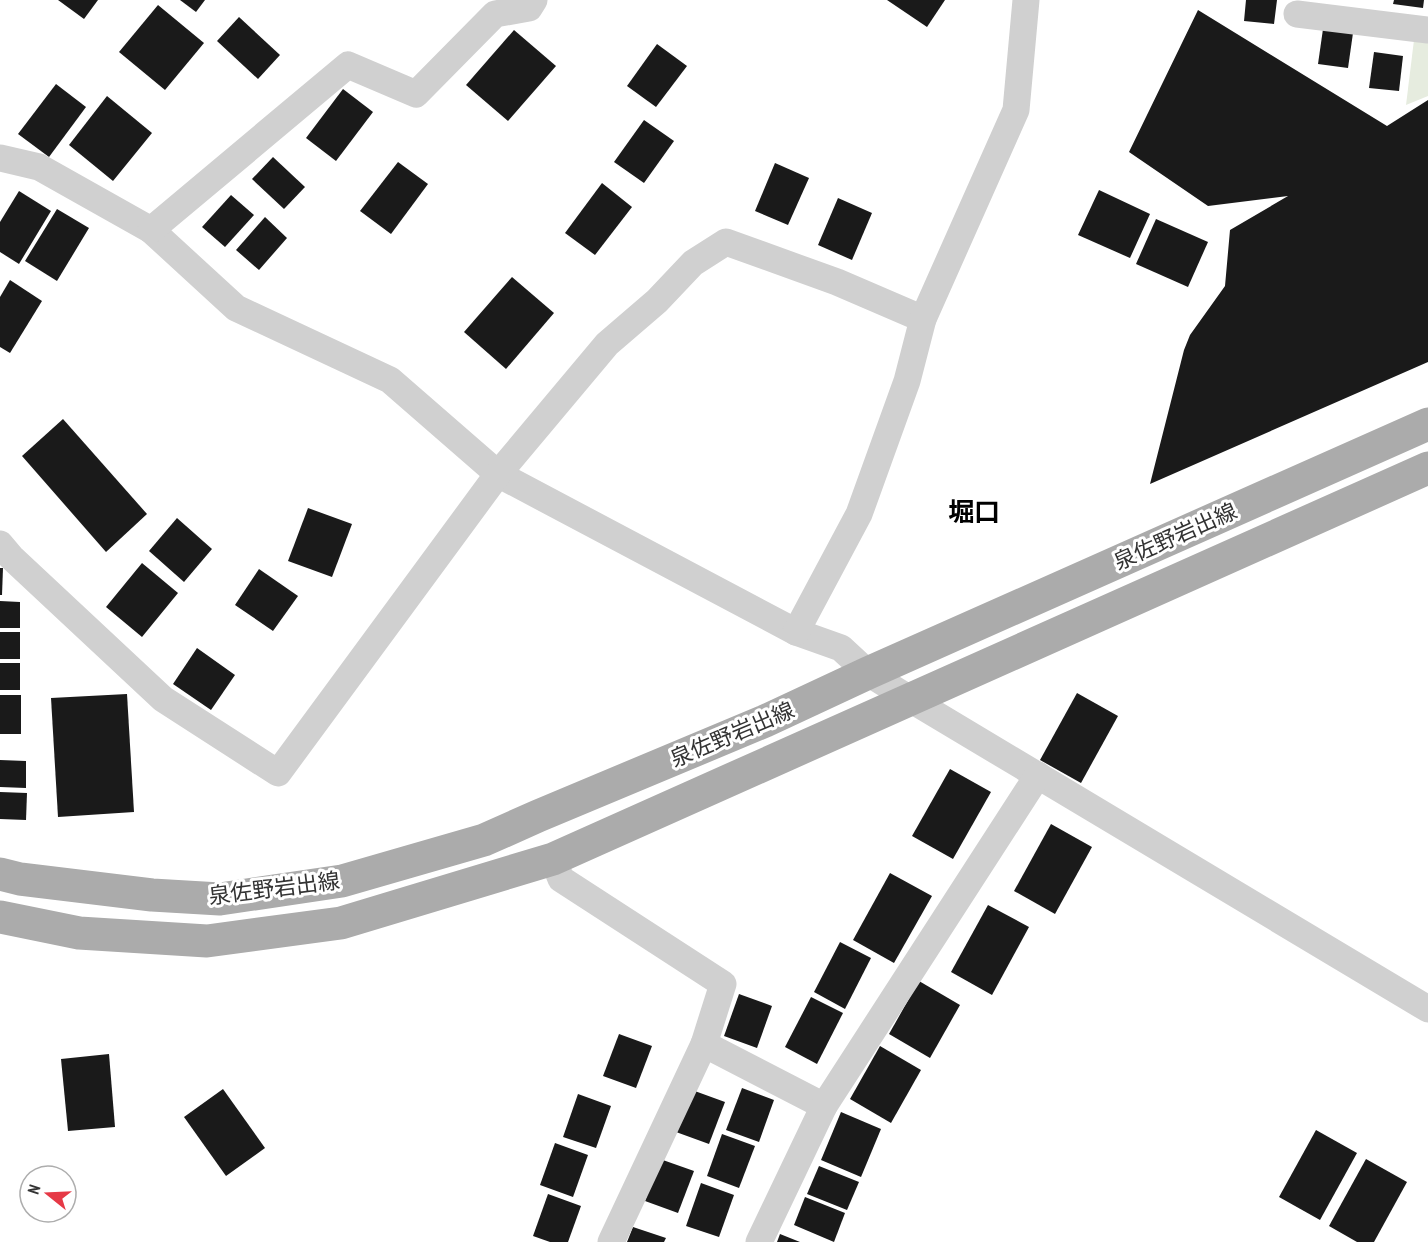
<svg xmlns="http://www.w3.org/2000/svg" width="1428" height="1242" font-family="'PT Sans Narrow','Noto Sans JP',sans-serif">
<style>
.green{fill:#e6ecdf}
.building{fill:#1a1a1a}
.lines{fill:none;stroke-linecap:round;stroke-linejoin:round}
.minor{stroke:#d0d0d0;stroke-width:27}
.primary{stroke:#ababab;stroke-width:33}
.labels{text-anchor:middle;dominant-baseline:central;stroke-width:6;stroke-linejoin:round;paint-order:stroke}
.street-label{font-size:22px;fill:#333;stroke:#fff}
.quarter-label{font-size:26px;font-weight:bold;fill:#000;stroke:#fff}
</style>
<rect width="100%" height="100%" fill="#fff"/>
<polygon class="green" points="1414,40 1428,42 1428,96 1406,105"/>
<g class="building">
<polygon points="58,0 98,0 84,19"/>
<polygon points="180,0 205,0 196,12"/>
<polygon points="887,0 945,0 927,27"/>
<polygon points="1246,0 1277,0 1274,24 1244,21"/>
<polygon points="1394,0 1424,0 1423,8 1393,4"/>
<polygon points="158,5 204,43 165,90 119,52"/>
<polygon points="1198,10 1387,126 1428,100 1428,362 1150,484 1184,350 1190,335 1225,286 1230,230 1288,196 1208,206 1129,152"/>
<polygon points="239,17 280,55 258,79 217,41"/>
<polygon points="1323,29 1353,33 1348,68 1318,64"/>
<polygon points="514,30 556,66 508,121 466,85"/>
<polygon points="657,44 687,66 656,107 627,86"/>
<polygon points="1374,52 1403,56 1399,91 1369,88"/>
<polygon points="56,84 86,107 49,157 18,134"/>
<polygon points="343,89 373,112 336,161 306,138"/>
<polygon points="107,96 152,133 113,181 69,145"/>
<polygon points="644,120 674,141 644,183 614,162"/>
<polygon points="273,157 305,187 284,209 252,179"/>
<polygon points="398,162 428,184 391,234 360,211"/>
<polygon points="775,163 809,178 788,225 755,211"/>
<polygon points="602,183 632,207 595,255 565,233"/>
<polygon points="1099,190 1150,214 1130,258 1078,235"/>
<polygon points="19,191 51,211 19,264 0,252 0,222"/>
<polygon points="231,195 254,215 225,247 202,227"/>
<polygon points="838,198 872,213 852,260 818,245"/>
<polygon points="57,209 89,228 57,281 25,261"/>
<polygon points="265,217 287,238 259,270 236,250"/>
<polygon points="1156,219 1208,242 1188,287 1136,264"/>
<polygon points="512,277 554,313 506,369 464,332"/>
<polygon points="10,280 42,301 10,353 0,347 0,297"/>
<polygon points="63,419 147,514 106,552 22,456"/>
<polygon points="308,508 352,524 332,577 288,561"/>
<polygon points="177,518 212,549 184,582 149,551"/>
<polygon points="142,563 178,593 142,637 106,607"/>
<polygon points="0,568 3,568 2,595 0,595"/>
<polygon points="259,569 298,596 273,631 235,605"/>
<polygon points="0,601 20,602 20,628 0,628"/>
<rect x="0" y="632" width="20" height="27"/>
<polygon points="197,648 235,675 211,710 173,684"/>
<rect x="0" y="663" width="20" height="27"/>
<polygon points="1077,693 1118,716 1081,783 1040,760"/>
<polygon points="127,694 134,812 58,817 51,698"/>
<rect x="0" y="695" width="21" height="39"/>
<polygon points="0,760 26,761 26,788 0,787"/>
<polygon points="950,769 991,792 953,859 912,836"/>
<polygon points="0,792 27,793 26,820 0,819"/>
<polygon points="1051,824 1092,847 1055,914 1014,891"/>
<polygon points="890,873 932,896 894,963 853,940"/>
<polygon points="988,905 1029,927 992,995 951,972"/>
<polygon points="840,942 871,958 845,1009 814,992"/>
<polygon points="919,981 960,1005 930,1058 889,1034"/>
<polygon points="739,994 772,1006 757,1048 724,1036"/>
<polygon points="811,997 843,1013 817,1064 785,1047"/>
<polygon points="619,1034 652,1046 636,1088 603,1076"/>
<polygon points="880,1046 921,1070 891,1123 850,1099"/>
<polygon points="109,1054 115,1127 68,1131 61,1059"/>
<polygon points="742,1088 774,1100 759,1142 726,1130"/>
<polygon points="223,1089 265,1148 226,1176 184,1117"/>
<polygon points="692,1090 725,1102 709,1144 676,1132"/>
<polygon points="578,1094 611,1106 596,1148 563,1137"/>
<polygon points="841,1112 881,1129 861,1177 821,1160"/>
<polygon points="1316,1130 1357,1153 1320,1220 1279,1197"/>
<polygon points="722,1134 755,1146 739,1188 707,1176"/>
<polygon points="555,1143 588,1155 573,1197 540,1185"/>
<polygon points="660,1159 694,1171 678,1213 645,1201"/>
<polygon points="1366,1159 1407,1182 1374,1242 1357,1242 1329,1226"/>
<polygon points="819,1166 859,1182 847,1210 807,1194"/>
<polygon points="701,1183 734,1195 719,1237 686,1226"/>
<polygon points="548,1194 581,1206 568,1242 550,1242 533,1236"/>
<polygon points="805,1197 845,1213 834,1242 794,1225"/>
<polygon points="633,1227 666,1238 664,1242 627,1242"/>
<polygon points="780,1234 800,1242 777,1242"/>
</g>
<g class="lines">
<g class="minor">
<polyline points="1297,14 1428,30"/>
<polyline points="0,158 39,167 151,230 236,308 390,380 498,474 796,632 841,648 868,673 910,699 1428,1009"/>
<polyline points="151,230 348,65 416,94 495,14 529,8 534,0"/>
<polyline points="0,544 11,557 163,699 278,773 498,474 607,344 657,301 693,263 726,242 837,282 923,319"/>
<polyline points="796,632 859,514 907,381 923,319 1016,110 1026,0"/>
<polyline points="553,859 561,879 723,984 704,1044"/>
<polyline points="611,1242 704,1044 824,1106"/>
<polyline points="759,1242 824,1106 1038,775"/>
</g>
<g class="primary">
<polyline points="0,874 20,879 152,895 220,899 342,881 484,840 538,816 765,721 868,673 1428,424"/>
<polyline points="0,917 79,933 207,941 341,923 553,859 1428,468"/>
</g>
</g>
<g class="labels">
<g class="street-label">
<text transform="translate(1175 536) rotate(-24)">泉佐野岩出線</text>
<text transform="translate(732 734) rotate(-23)">泉佐野岩出線</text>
<text transform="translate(274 888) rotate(-7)">泉佐野岩出線</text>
</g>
<g class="quarter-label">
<text x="974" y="511">堀口</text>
</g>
</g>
<g transform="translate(48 1194) rotate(288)"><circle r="28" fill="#ffffff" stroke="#adadad" stroke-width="1.5"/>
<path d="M0-4.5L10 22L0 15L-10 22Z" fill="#e63946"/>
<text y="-9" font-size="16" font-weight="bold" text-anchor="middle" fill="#333333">N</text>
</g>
</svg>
